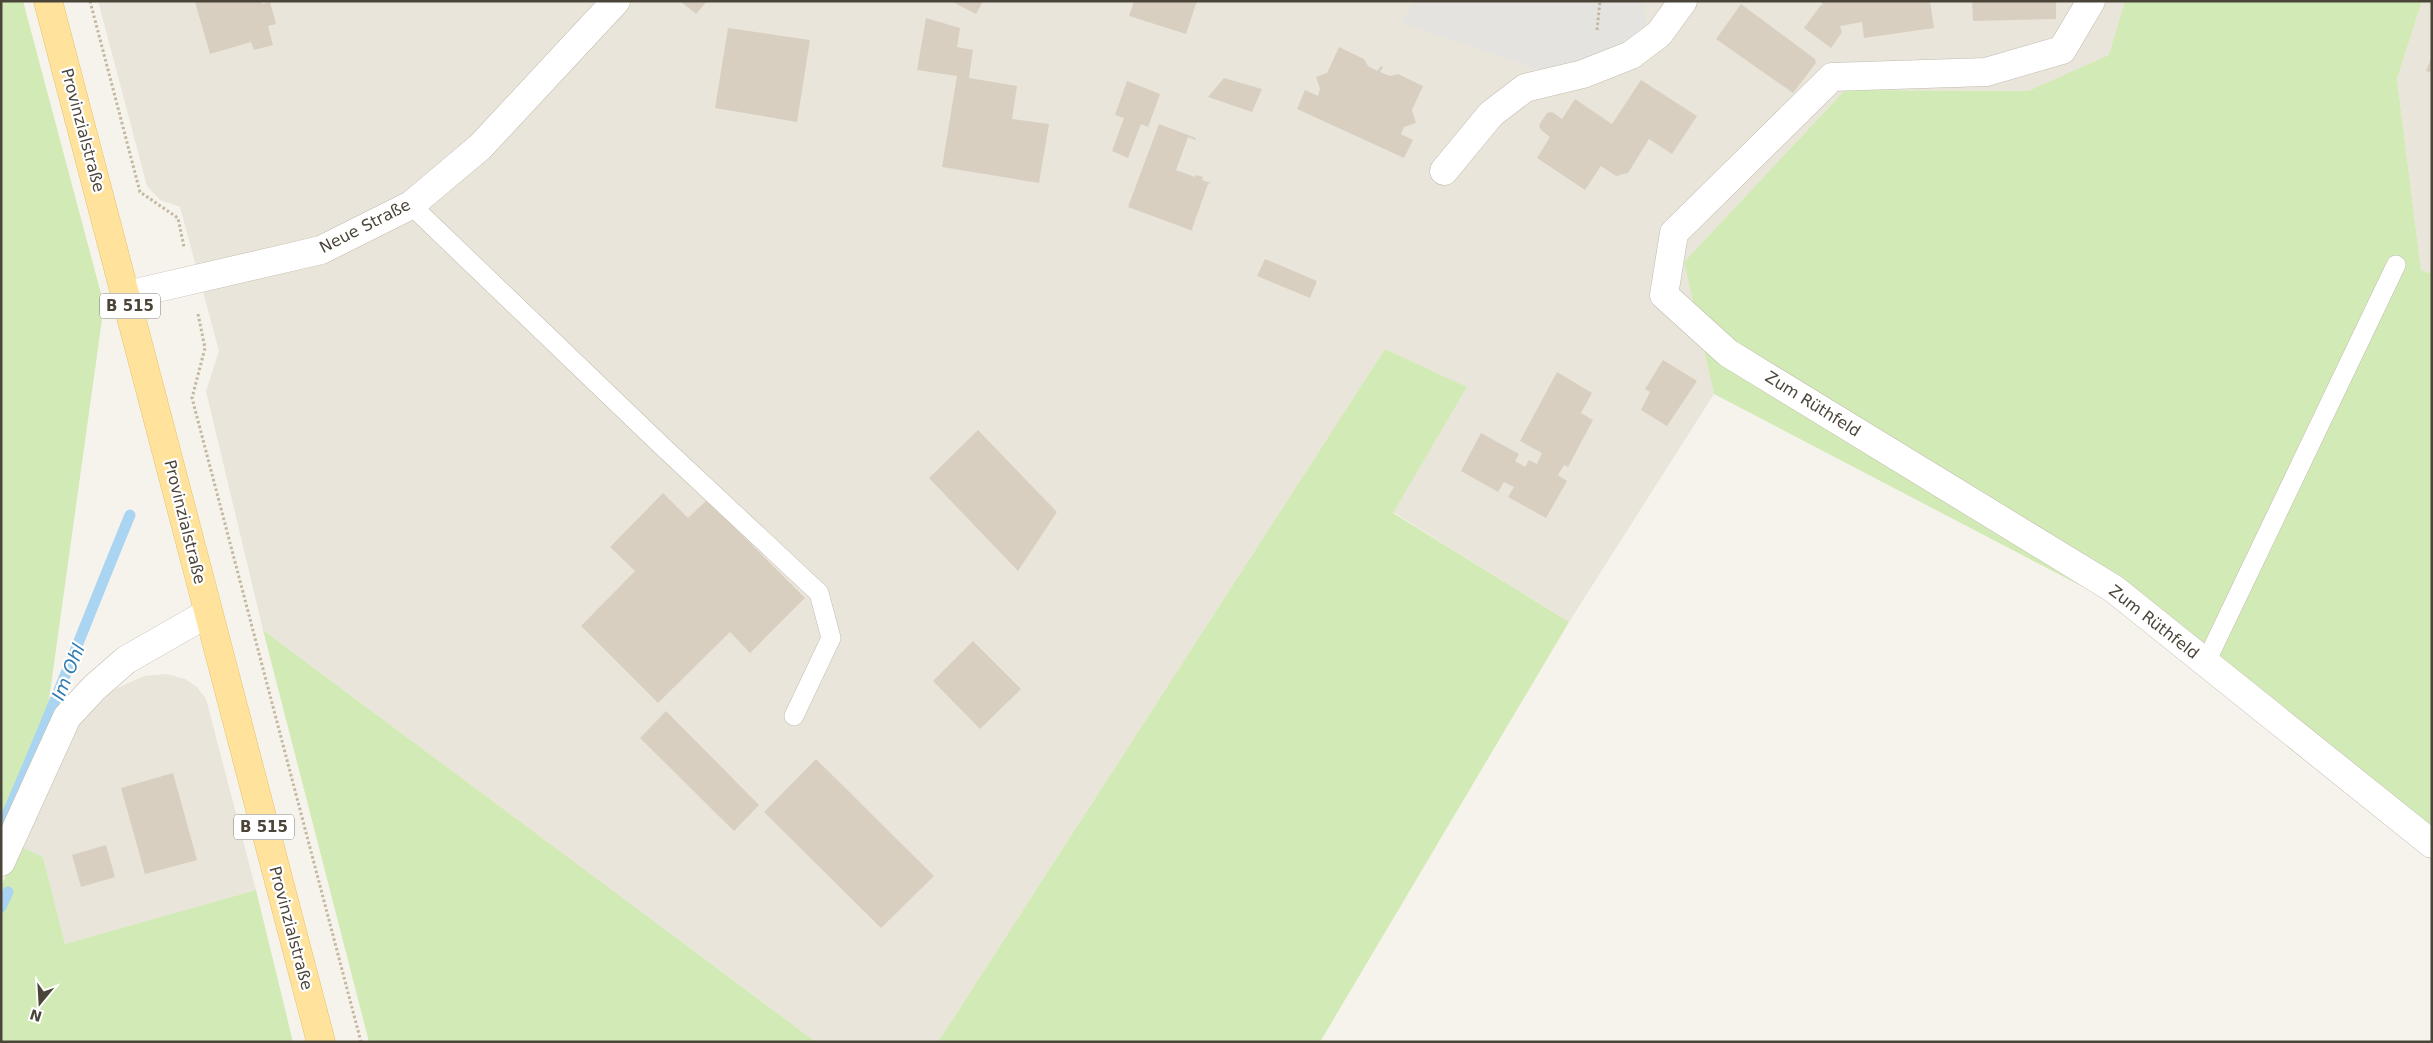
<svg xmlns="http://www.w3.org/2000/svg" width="2433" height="1043" font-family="'DejaVu Sans',sans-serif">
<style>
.residential{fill:#eae5da}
.green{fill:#d2eab5}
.parking{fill:#e5e3e0}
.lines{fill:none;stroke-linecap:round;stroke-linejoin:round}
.stream{stroke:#a9d4f2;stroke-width:11}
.building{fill:#d8cfc1}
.service-casing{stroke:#c2bbae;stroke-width:20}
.minor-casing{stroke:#c2bbae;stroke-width:29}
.primary-casing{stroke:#e6c16a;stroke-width:29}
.path{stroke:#c4b79f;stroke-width:3;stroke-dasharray:2.5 2.5;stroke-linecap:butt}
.service{stroke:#fff;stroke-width:19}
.minor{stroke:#fff;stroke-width:28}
.primary{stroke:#ffe39c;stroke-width:28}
.labels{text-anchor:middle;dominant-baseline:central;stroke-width:4.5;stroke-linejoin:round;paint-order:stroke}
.shield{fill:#fff;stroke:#817c74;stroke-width:1}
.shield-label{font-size:15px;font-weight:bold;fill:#4b4439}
.street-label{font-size:16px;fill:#4b4439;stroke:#fff}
.water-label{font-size:18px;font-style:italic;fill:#2e7ab2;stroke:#fff}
</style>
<rect width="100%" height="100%" fill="#f6f3ec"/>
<g class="residential">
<polygon points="98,1 2125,1 2110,55 2028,91 1845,90 1684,262 1714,394 1569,622 1393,512 1467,387 1385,349 938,1042 816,1042 263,630 206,391 219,351 180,207 160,200 147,186"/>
<polygon points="2422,1 2432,1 2432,274 2421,270 2397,79"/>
<polygon points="167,674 185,679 197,687 206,699 256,890 65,944 43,857 22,847 77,726 113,690 144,676"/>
</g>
<g class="green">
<polygon points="1,1 23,1 104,305 47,714 1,818"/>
<polygon points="2125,1 2422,1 2397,79 2421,270 2432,274 2432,831 2227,662 1714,394 1684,262 1845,90 2028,91 2109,55"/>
<polygon points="1385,349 1467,387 1393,513 1569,622 1320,1042 938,1042"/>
<polygon points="263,630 816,1042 369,1042"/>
<polygon points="22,847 43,857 65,944 256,890 293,1042 1,1042 1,886 18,848"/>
</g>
<polygon class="parking" points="1415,1 1644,1 1646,31 1616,52 1546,72 1402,23"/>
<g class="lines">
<g class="stream">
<path d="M1 828C47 725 87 619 130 515"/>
<polyline points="1,907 8,892"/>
</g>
</g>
<g class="building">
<polygon points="200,1 261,1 262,4 270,2 276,24 268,26 273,45 254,50 251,42 210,54 195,2"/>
<polygon points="680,1 707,1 696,14"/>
<polygon points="951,1 983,1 976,14"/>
<polygon points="1134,1 1197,1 1186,34 1129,16"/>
<polygon points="1821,1 1930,1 1934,28 1864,38 1862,22 1840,26 1842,32 1831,48 1804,28 1821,5 1823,6"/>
<polygon points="1972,1 2056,1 2056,19 1973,21"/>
<polygon points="1741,4 1815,59 1816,63 1793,93 1716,39"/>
<polygon points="926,18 960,28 957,47 973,50 969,78 1017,86 1012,119 1049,124 1039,183 942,167 957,76 917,70"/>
<polygon points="728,28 810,40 797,122 715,108"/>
<polygon points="1339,47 1364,59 1368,66 1377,71 1381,66 1383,67 1380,72 1390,76 1398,74 1423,86 1412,110 1416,123 1404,127 1401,134 1413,140 1404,158 1297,109 1305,90 1318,96 1320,89 1316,77 1327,73"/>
<polygon points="2432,56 2432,73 2426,71"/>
<polygon points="1224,78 1262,89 1252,112 1208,97"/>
<polygon points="1641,80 1697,116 1672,154 1649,139 1628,173 1616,176 1601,166 1585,190 1537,158 1550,137 1541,130 1539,125 1547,113 1552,112 1562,119 1575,99 1612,124"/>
<polygon points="1127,81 1160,94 1148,127 1141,124 1128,158 1112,151 1124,118 1115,115"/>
<polygon points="1159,124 1196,138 1195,140 1188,137 1176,170 1195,177 1196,175 1203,177 1202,180 1211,183 1208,184 1192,229 1193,231 1128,207"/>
<polygon points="1265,259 1317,281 1310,298 1257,276"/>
<polygon points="1663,360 1697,381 1667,426 1641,410 1650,392 1645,389"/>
<polygon points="1557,372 1592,393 1581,413 1593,420 1568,467 1564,465 1558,475 1567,481 1546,518 1508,497 1514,487 1504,482 1498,492 1461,471 1481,433 1519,454 1515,461 1525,467 1529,460 1537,464 1542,453 1520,441"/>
<polygon points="978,430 1057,512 1018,571 929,478"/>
<polygon points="663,493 688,518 707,500 805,598 750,653 730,632 658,703 581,626 635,571 610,547"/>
<polygon points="973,641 1021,689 980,729 933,681"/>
<polygon points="666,711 759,805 734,831 640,738"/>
<polygon points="816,759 934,876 881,928 764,812"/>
<polygon points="173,773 197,860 145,874 121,788"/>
<polygon points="106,845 115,877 81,887 72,855"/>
</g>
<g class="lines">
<defs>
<g id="service">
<polyline points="411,205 662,446 819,593 831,638 794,716"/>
<polyline points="2206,662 2396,265"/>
</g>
<g id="minor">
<polyline points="2091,1 2062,50 1986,72 1832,77 1674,233 1664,295 1728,353 2114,589 2432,844"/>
<polyline points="1444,171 1491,114 1525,88 1583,74 1631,55 1659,34 1683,1"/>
<polyline points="127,295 321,250 411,205 480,147 616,1"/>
<polyline points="1,862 67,717 94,688 126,660 208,613"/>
</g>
<path id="primary" d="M48 1C141 348 229 695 321 1042"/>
</defs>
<use href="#service" class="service-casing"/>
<use href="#minor" class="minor-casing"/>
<use href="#primary" class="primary-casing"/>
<g class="path">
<polyline points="90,1 140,192 178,218 184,247"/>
<polyline points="1597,30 1600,1"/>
<polyline points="198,314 205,348 192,398 361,1042"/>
</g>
<use href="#service" class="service"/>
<use href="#minor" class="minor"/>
<use href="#primary" class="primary"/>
</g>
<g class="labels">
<g class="shield">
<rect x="100" y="293.5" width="60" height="25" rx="4"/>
<rect x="234" y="814.5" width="60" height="25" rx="4"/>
</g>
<g class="shield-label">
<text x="130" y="306">B 515</text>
<text x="264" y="827">B 515</text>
</g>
<g class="street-label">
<text transform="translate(83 130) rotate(75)">Provinzialstraße</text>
<text transform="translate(365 226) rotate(-27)">Neue Straße</text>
<text transform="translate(1813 404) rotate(32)">Zum Rüthfeld</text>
<text transform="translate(185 522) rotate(76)">Provinzialstraße</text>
<text transform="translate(2154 622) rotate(38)">Zum Rüthfeld</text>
<text transform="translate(291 928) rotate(75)">Provinzialstraße</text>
</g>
<g class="water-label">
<text transform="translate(68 672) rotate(-68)">Im Ohl</text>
</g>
</g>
<rect width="2433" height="1043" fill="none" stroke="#4b4439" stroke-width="5"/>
<g transform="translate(40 1003) rotate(198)" stroke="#ffffff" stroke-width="4" paint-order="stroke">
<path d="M0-4L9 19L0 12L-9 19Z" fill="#4b4439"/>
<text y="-8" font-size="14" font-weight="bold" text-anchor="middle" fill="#4b4439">N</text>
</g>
</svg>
